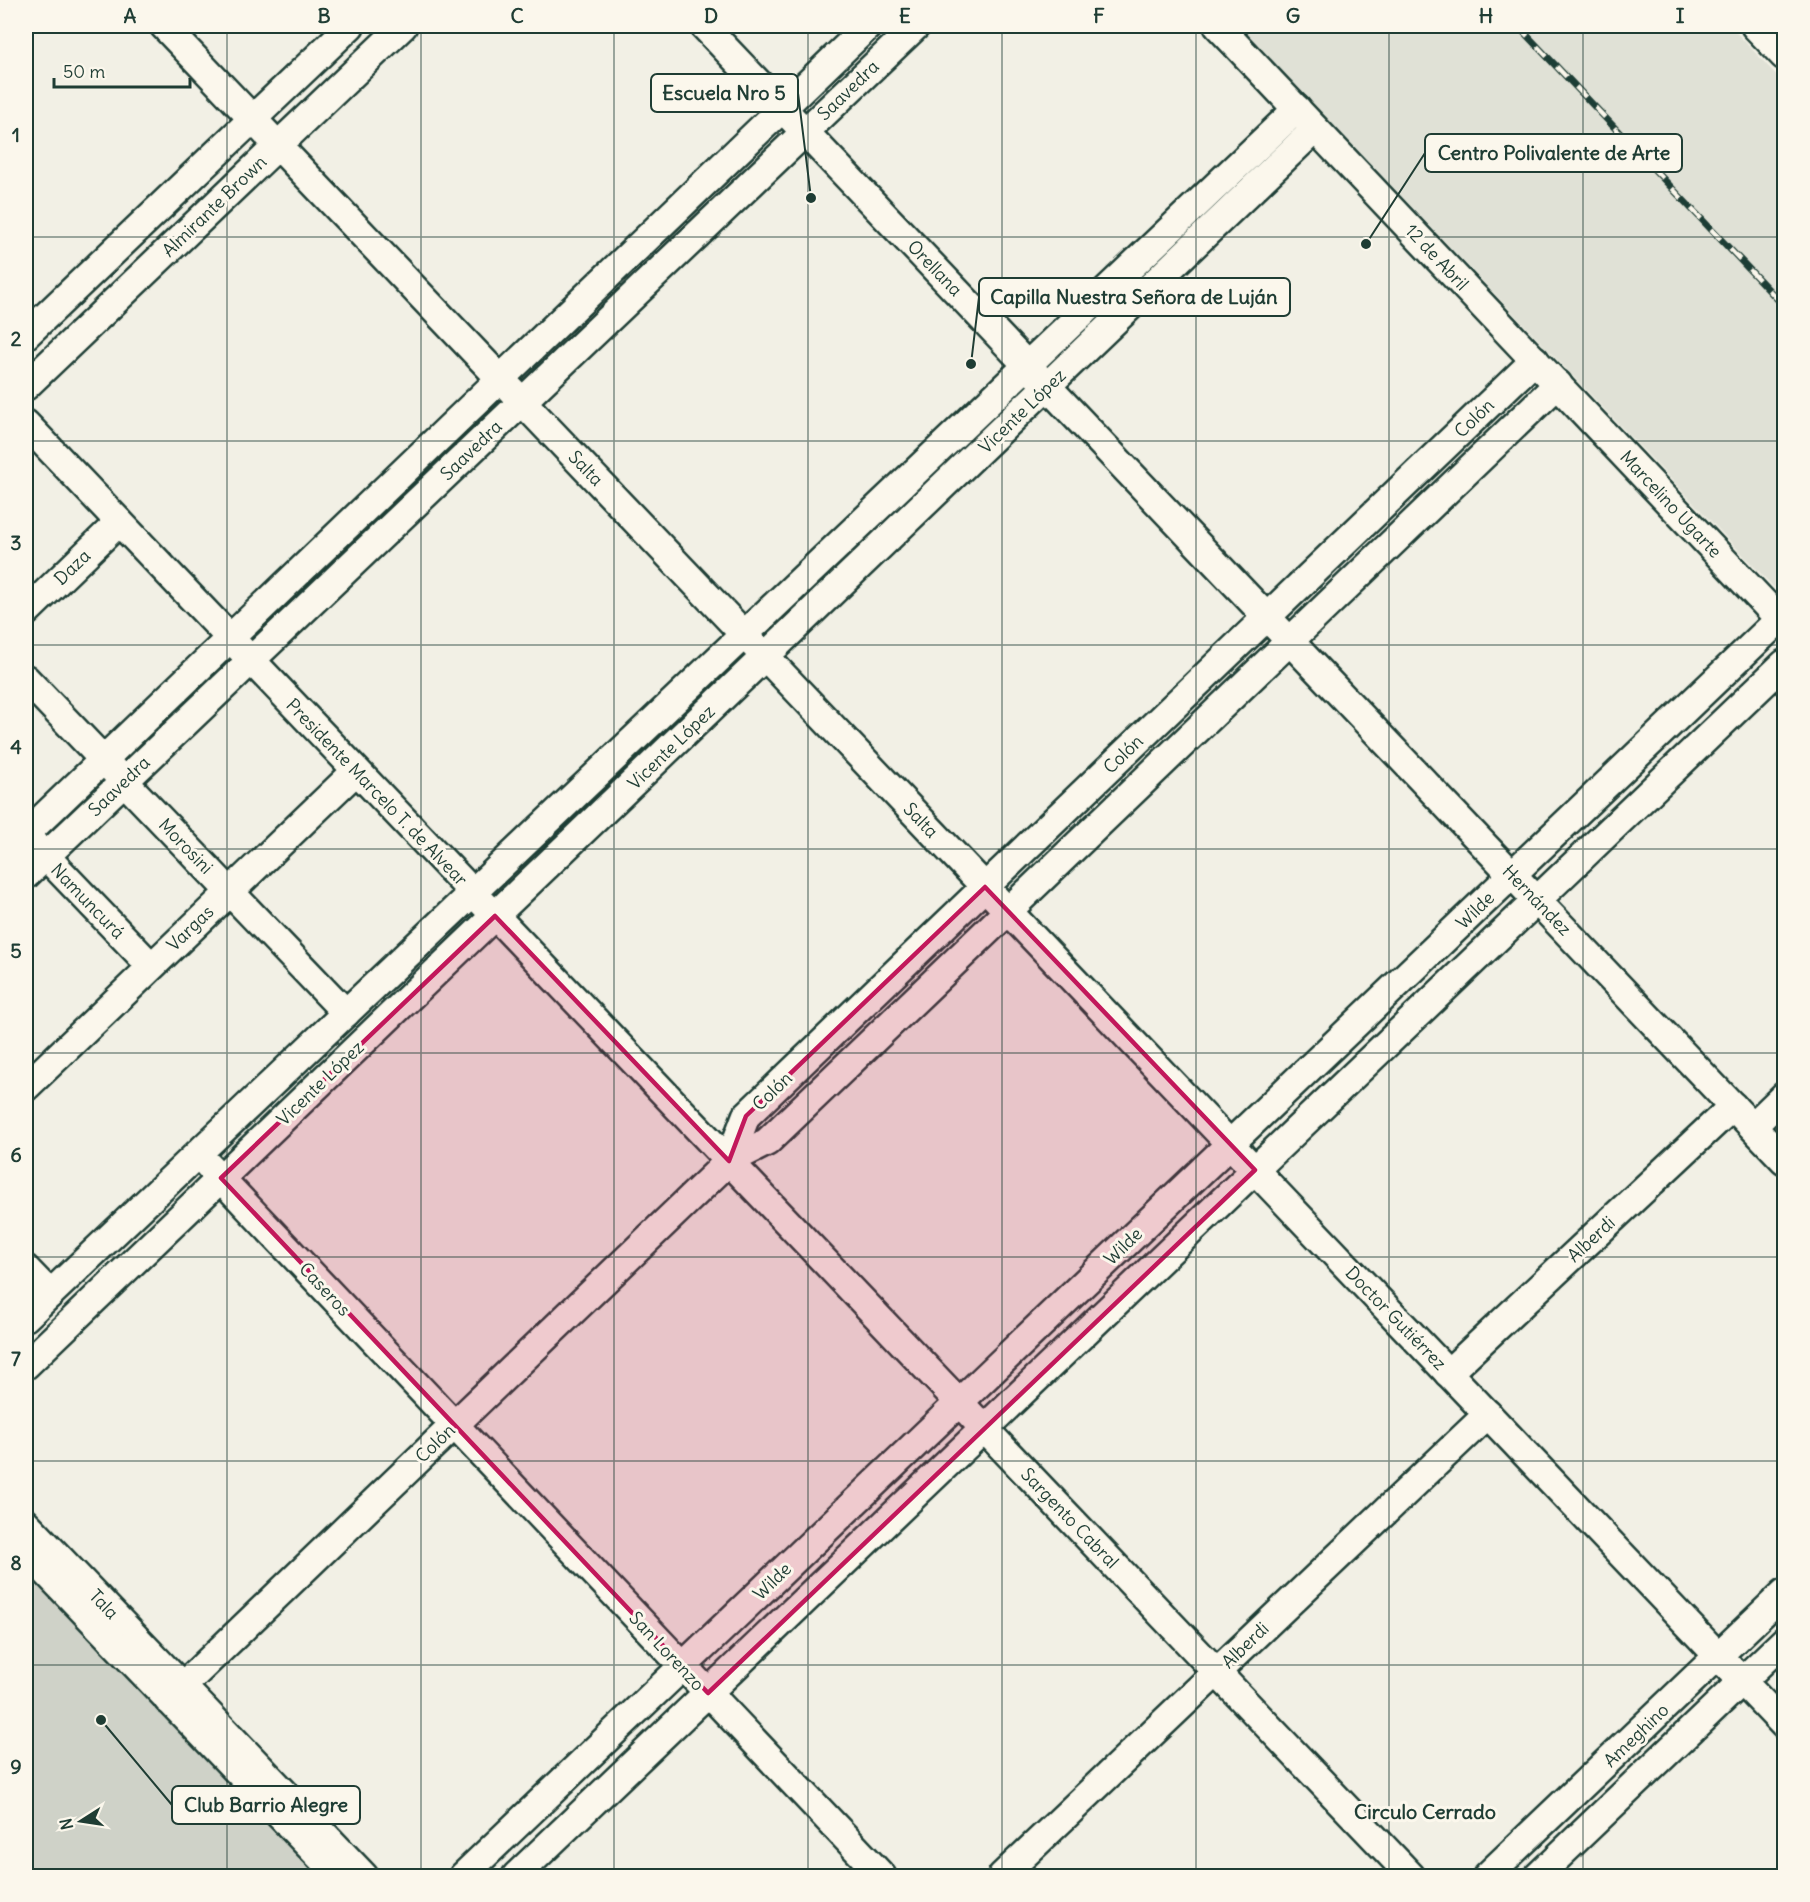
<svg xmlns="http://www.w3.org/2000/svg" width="1810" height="1902" font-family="Delius,sans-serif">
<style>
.built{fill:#e0e1d6}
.green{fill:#cfd2c8;stroke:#77887e;stroke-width:1.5}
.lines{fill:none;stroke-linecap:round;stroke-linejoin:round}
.minor-casing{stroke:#1f3d34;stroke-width:32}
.minor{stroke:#fbf7ec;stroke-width:27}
.rail-casing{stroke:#1f3d34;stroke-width:7}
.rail{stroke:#fbf7ec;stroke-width:4.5;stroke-dasharray:14;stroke-linecap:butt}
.marked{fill:#c2185b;fill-opacity:0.2;stroke:#c2185b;stroke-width:4.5;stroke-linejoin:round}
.grid{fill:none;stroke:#1f3d34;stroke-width:1.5;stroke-opacity:0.55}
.labels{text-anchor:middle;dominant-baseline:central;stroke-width:6;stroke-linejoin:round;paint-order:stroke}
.street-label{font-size:18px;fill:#1f3d34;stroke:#fbf7ec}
.neighbourhood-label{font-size:20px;font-weight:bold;fill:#1f3d34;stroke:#fbf7ec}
.leader{fill:none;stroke:#1f3d34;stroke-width:2}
.callout-dot{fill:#1f3d34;stroke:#fbf7ec;stroke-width:2}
.callout{fill:#fbf7ec;stroke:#1f3d34;stroke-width:2}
.callout-label{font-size:20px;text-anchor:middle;font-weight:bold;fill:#1f3d34}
.neatline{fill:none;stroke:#1f3d34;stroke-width:2}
.grid-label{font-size:20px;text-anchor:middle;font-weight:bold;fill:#1f3d34}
</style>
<rect width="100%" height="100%" fill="#f2f0e5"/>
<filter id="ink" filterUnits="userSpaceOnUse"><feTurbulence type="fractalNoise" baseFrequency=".0167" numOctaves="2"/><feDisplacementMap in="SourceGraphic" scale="12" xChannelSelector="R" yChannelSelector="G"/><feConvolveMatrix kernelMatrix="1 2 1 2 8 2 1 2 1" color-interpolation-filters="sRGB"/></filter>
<g filter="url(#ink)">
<polygon class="built" points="1240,26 1730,26 1784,83 1784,598"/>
<polygon class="green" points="26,1564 326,1876 26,1876"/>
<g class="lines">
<defs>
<g id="minor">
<polyline points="164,26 1784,1725"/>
<polyline points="704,26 1784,1160"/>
<polyline points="1218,26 1784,624"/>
<polyline points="1755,26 1784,56"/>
<polyline points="26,335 350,26"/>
<polyline points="26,386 403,26"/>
<polyline points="26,424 1411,1876"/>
<polyline points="26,612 119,522"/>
<polyline points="26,679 346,1013"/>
<polyline points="26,834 868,26"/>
<polyline points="33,843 151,966"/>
<polyline points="26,875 916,26"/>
<polyline points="26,1087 356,771"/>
<polyline points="1753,1126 1784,1096"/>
<polyline points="729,1161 746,1116 1535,360"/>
<polyline points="208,1165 882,1876"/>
<polyline points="26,1269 50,1294"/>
<polyline points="26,1317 1297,109"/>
<polyline points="26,1365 1315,129"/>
<polyline points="1448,1373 1733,1106"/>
<polyline points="26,1523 364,1876"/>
<polyline points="26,1551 338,1876"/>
<polyline points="168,1700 729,1161 767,1142 1558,384"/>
<polyline points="463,1876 1784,615"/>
<polyline points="516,1876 1784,664"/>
<polyline points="1002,1876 1488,1414"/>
<polyline points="1487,1876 1784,1593"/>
<polyline points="1538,1876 1784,1641"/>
</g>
</defs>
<use href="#minor" class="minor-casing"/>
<use href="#minor" class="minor"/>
<defs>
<polyline id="rail" points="1518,26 1784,306"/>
</defs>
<use href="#rail" class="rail-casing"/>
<use href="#rail" class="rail"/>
</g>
</g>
<path class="marked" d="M985 887 1255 1170 708 1693 221 1178 495 916 729 1161 746 1116Z"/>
<path class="grid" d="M227 26V1876M421 26V1876M614 26V1876M808 26V1876M1002 26V1876M1196 26V1876M1389 26V1876M1583 26V1876M26 237H1784M26 441H1784M26 645H1784M26 849H1784M26 1053H1784M26 1257H1784M26 1461H1784M26 1665H1784"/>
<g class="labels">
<g class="street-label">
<text transform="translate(848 90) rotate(-44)">Saavedra</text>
<text transform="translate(214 206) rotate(-44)">Almirante Brown</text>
<text transform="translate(1437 257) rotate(47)">12 de Abril</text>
<text transform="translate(935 268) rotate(46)">Orellana</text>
<text transform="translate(1022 411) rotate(-44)">Vicente López</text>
<text transform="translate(1474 418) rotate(-44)">Colón</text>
<text transform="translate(471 450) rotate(-44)">Saavedra</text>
<text transform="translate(586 468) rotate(46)">Salta</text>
<text transform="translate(1671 504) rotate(47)">Marcelino Ugarte</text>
<text transform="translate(72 567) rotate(-44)">Daza</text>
<text transform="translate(671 747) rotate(-44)">Vicente López</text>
<text transform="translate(1123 754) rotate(-44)">Colón</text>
<text transform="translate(119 786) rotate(-44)">Saavedra</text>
<text transform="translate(377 792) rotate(46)">Presidente Marcelo T. de Alvear</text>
<text transform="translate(921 820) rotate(46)">Salta</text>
<text transform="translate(186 846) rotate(46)">Morosini</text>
<text transform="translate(1537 900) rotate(46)">Hernández</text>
<text transform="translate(88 901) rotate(46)">Namuncurá</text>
<text transform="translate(1475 910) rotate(-44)">Wilde</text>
<text transform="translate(190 928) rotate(-44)">Vargas</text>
<text transform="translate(320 1083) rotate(-44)">Vicente López</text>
<text transform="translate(772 1091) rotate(-44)">Colón</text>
<text transform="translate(1591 1239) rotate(-43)">Alberdi</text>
<text transform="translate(1123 1246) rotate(-44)">Wilde</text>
<text transform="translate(325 1289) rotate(47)">Caseros</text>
<text transform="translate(1396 1318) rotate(46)">Doctor Gutiérrez</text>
<text transform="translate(435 1443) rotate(-44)">Colón</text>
<text transform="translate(1070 1518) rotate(46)">Sargento Cabral</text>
<text transform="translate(772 1581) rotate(-44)">Wilde</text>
<text transform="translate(104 1604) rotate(46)">Tala</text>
<text transform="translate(1245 1645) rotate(-44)">Alberdi</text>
<text transform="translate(667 1651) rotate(47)">San Lorenzo</text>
<text transform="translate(1636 1735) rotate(-44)">Ameghino</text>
</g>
<g class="neighbourhood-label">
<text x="1425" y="1811">Circulo Cerrado</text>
</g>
</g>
<path class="leader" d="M811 198L798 93M1366 244L1425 153M971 364L979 297M101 1720L172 1805"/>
<g class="callout-dot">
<circle cx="811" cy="198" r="6"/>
<circle cx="1366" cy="244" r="6"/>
<circle cx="971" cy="364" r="6"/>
<circle cx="101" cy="1720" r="6"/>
</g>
<g class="callout">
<rect x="651" y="74" width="147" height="38" rx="6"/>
<rect x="1425" y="134" width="257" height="38" rx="6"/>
<rect x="979" y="278" width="311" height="38" rx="6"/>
<rect x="172" y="1786" width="188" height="38" rx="6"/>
</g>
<g class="callout-label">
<text x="724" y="100">Escuela Nro 5</text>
<text x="1554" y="160">Centro Polivalente de Arte</text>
<text x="1134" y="304">Capilla Nuestra Señora de Luján</text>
<text x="266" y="1812">Club Barrio Alegre</text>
</g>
<rect width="1810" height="1902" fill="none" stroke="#fbf7ec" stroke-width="66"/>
<g transform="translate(81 1821) rotate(258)" stroke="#fbf7ec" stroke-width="4.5" paint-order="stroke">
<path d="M0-4.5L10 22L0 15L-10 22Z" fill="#1f3d34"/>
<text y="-9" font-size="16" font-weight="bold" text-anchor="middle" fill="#1f3d34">N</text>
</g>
<path d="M54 78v9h136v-9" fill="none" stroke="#1f3d34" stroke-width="3"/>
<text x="63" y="78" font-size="18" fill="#1f3d34" stroke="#fbf7ec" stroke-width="4.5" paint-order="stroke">50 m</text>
<rect x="33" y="33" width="1744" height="1836" class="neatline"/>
<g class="grid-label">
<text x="130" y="23">A</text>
<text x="324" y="23">B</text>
<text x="517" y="23">C</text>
<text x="711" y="23">D</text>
<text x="905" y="23">E</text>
<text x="1099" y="23">F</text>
<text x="1293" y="23">G</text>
<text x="1486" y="23">H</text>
<text x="1680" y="23">I</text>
<text x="16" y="142">1</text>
<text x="16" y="346">2</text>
<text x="16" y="550">3</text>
<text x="16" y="754">4</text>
<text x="16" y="958">5</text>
<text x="16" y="1162">6</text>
<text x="16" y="1366">7</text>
<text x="16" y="1570">8</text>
<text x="16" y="1774">9</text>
</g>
</svg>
